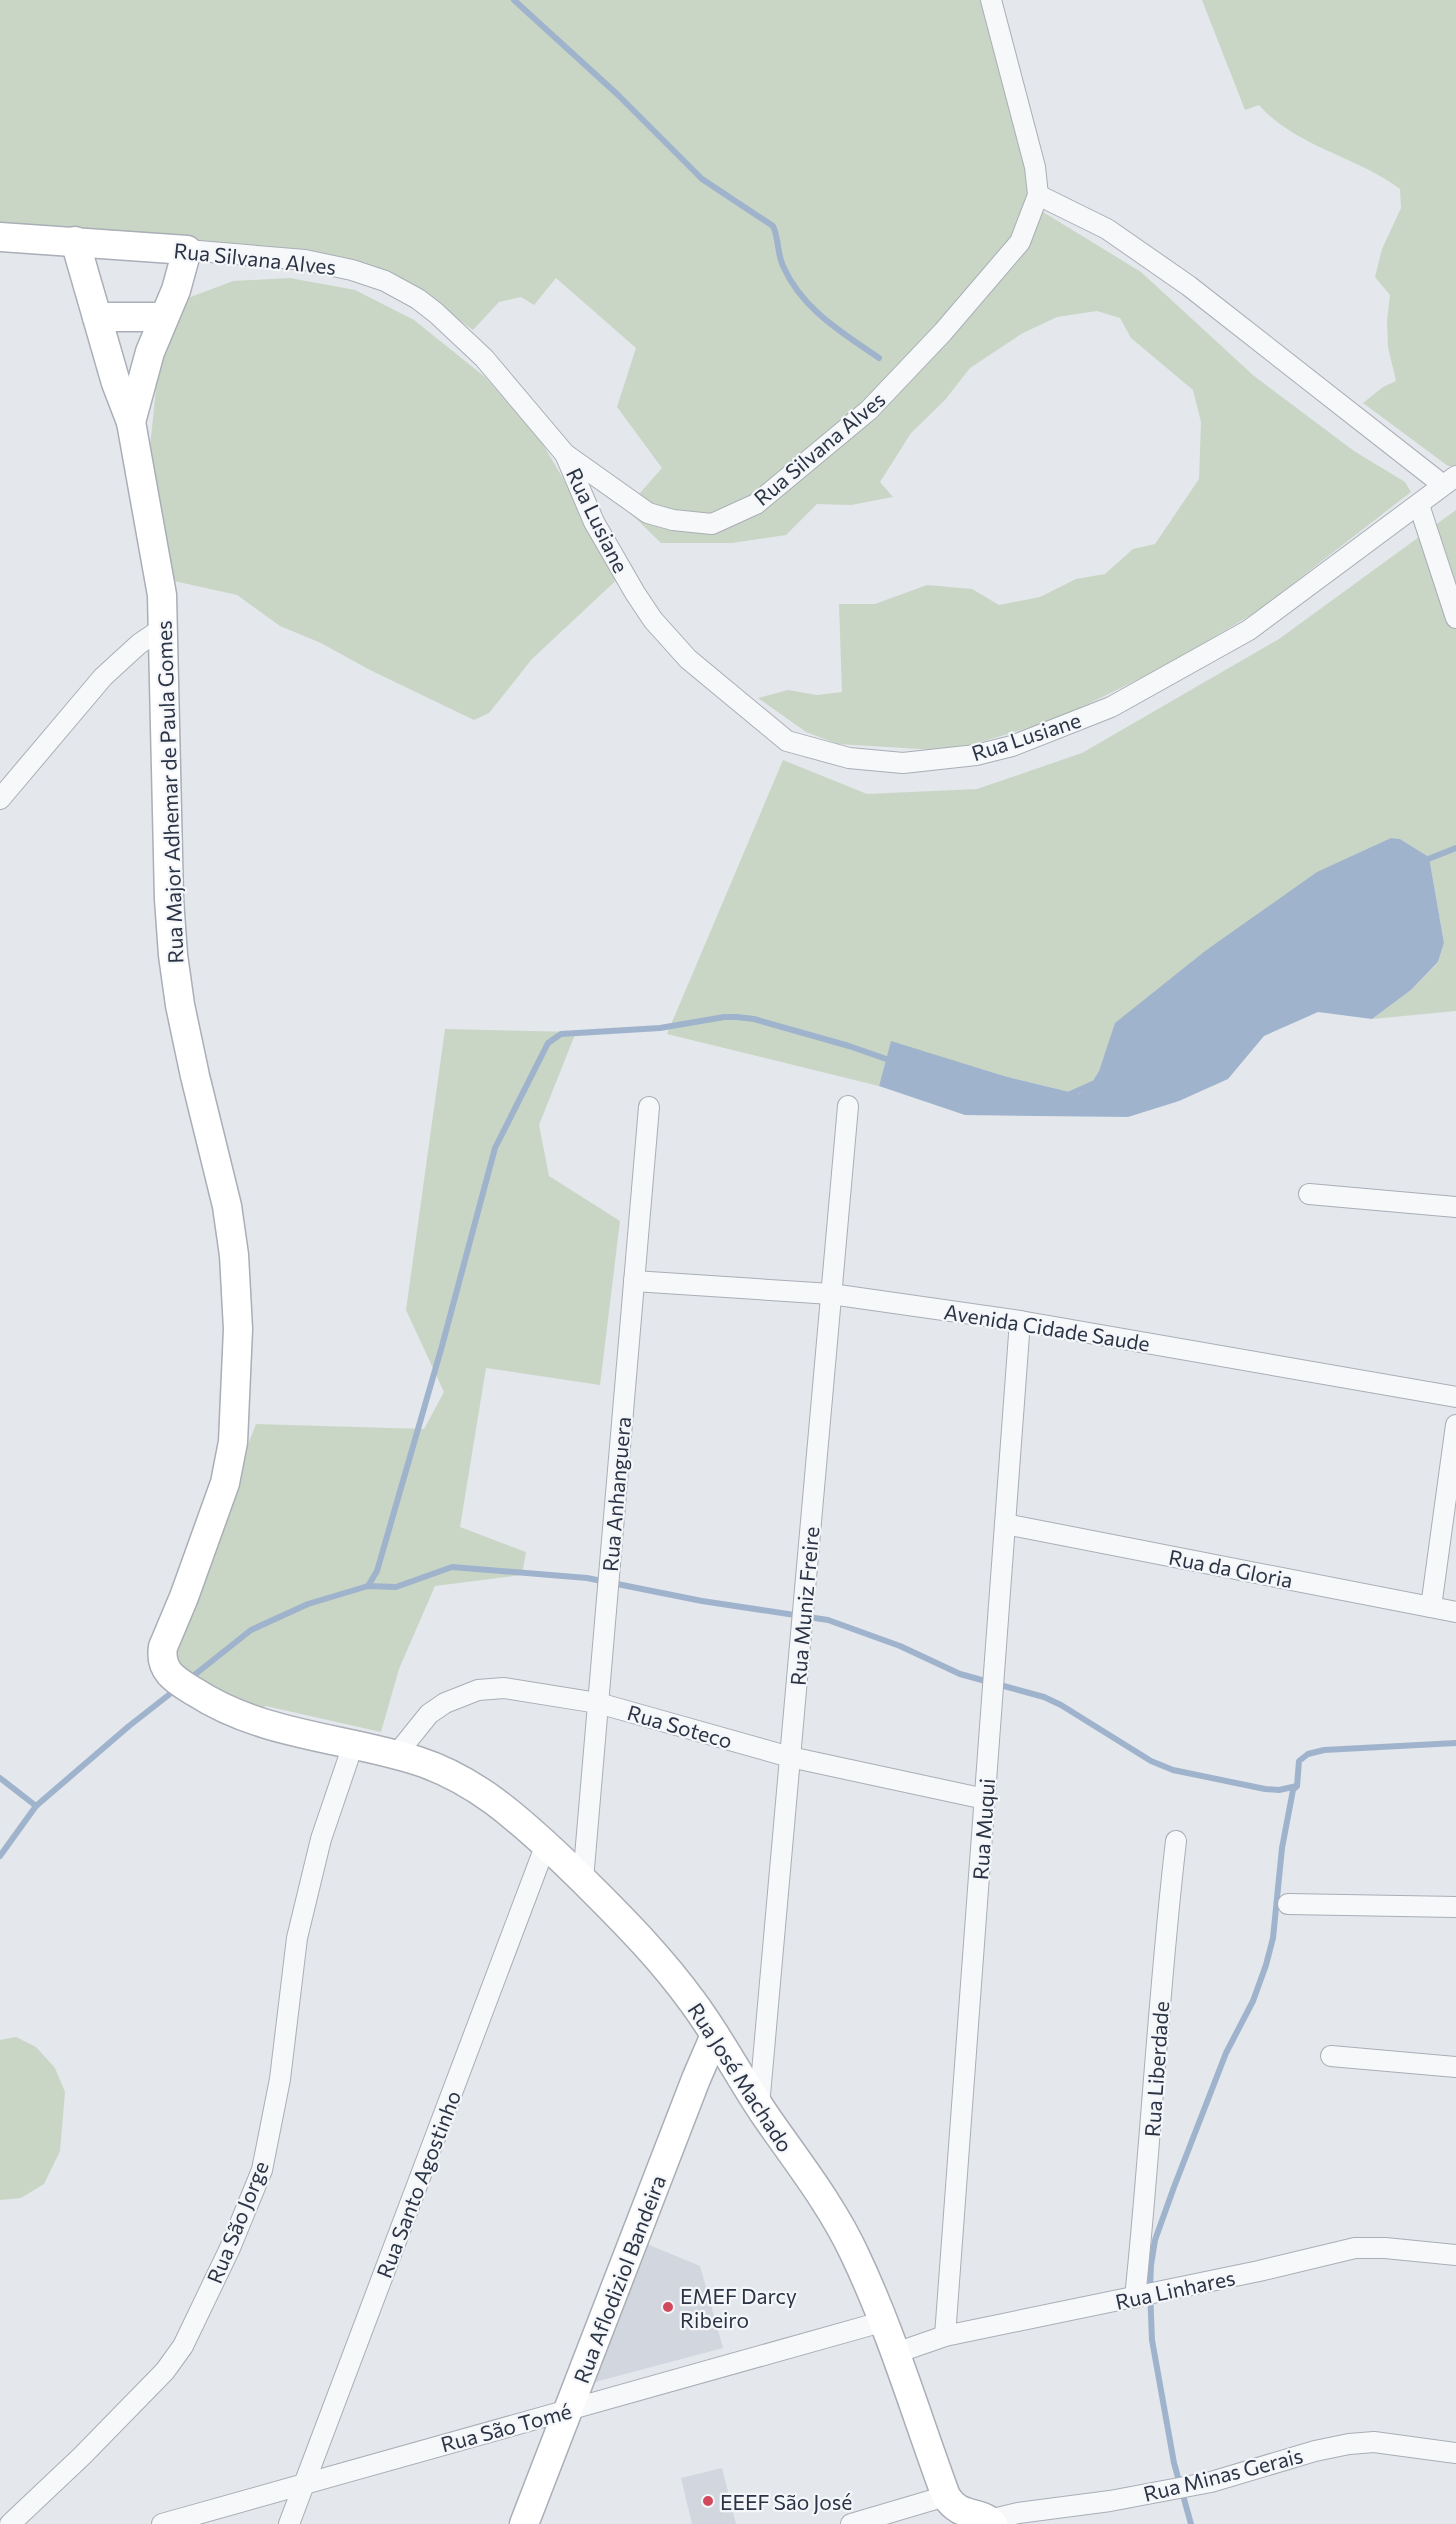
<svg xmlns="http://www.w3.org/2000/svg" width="1456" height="2524" font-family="Commissioner,sans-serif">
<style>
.built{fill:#d2d6de}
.green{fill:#c9d6c5}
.water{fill:#9fb4cc}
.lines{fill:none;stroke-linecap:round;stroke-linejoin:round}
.stream{stroke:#9fb4cc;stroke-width:6}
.street-casing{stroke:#a9aeb7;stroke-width:22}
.secondary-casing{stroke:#a9aeb7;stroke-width:31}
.street{stroke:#f7f8fa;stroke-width:20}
.secondary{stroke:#fff;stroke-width:28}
.poi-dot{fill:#d1495b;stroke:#f4f6f9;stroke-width:2}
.labels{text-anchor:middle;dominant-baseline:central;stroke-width:4.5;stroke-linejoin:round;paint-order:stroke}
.street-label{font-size:21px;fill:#2b3445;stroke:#f4f6f9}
.poi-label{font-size:21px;fill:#2b3445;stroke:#f4f6f9;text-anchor:start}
</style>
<rect width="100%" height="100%" fill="#e4e7ec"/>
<g class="built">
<polygon points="647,2244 700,2266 723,2348 595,2382"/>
<polygon points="722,2468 736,2524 692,2524 681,2478"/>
</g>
<g class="green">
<polygon points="0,0 989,0 1042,166 1043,212 1141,272 1254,376 1354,451 1405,482 1411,492 1256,612 1167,665 1060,718 952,751 838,744 806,732 758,698 788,690 817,695 842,692 839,604 875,604 927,585 972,589 999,605 1040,597 1076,579 1105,574 1133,549 1155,544 1199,479 1201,422 1193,390 1131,338 1120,318 1097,311 1057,317 1023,333 970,368 945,400 911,433 880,482 893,497 851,505 817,504 786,535 732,543 661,543 626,509 662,468 617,407 636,348 556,278 534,305 521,297 499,302 473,330 418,290 357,262 0,233"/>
<path d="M1202 0H1456V466H1448L1363 403 1383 387 1396 381 1388 347 1387 321 1390 295 1375 277 1382 249 1401 208 1400 189C1356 156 1296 147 1259 105L1245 110Z"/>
<polygon points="290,278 355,290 414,320 485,377 541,441 584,514 624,573 532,659 489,713 474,720 370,670 321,643 280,626 237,595 165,579 150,447 156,389 156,335 180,301 233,281"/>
<polygon points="1456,510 1456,1011 1372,1019 1411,990 1438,963 1444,943 1429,857 1400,839 1391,838 1205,951 1116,1023 1099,1071 1088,1089 1078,1094 1004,1076 891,1042 879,1086 667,1034 783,760 867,794 977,789 1082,753 1279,639"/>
<polygon points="445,1029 576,1032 539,1125 549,1176 620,1221 600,1385 486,1368 460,1527 526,1552 522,1575 435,1586 399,1669 381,1732 266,1706 251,1712 166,1657 256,1424 424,1429 444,1392 406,1310"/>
<polygon points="16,2037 36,2047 55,2068 65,2092 60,2151 44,2184 21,2198 0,2200 0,2040"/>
</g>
<polygon class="water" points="1391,838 1400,839 1429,857 1444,943 1438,962 1411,990 1372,1019 1318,1012 1264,1036 1228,1079 1179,1101 1128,1117 965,1115 879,1086 891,1041 1004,1076 1078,1094 1088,1089 1099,1071 1115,1023 1205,951 1317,872"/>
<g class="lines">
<g class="stream">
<path d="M514 0 617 94 702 179 773 226C779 239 777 253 783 266 802 309 841 332 879 358"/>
<polyline points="1423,861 1456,848"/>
<polyline points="1066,1096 1095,1083"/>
<polyline points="368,1586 377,1571 442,1346 495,1148 548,1043 561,1034 660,1028 724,1017 737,1017 754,1019 849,1046 892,1061"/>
<polyline points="188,1680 251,1630 308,1604 368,1586 396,1587 452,1567 587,1578 702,1601 828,1620 900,1646 960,1674 1044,1697 1061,1705 1151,1761 1173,1770 1265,1789 1279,1790 1297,1786"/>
<polyline points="0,1778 36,1806"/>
<polyline points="0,1856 36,1806 129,1726 175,1690"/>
<polyline points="1191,2524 1174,2463 1152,2340 1150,2290 1151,2265 1155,2240 1174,2187 1226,2053 1253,2001 1266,1965 1273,1938 1282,1848 1293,1790 1297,1786 1299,1761 1308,1754 1324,1750 1456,1743"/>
</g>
<defs>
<g id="street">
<polyline points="1038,195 1107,229 1189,286 1443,485"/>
<polyline points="187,250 305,260 352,270 385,281 418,299 436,313 484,358 565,454 648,513 673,520 712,524 756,504 869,410 943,332 1020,242 1038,195 1035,167 991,0"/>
<polyline points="565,454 594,522 635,593 653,620 688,659 787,741 849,758 903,763 976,755 1012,746 1111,707 1249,630 1456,476"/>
<polyline points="1419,505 1456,618"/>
<polyline points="0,799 103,677 139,644 161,629"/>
<polyline points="1309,1194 1456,1207"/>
<polyline points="634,1281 831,1294 1020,1321 1456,1397"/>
<polyline points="1005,1524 1456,1612"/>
<polyline points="1431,1607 1456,1425"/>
<polyline points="396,1755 429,1714 445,1703 478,1690 504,1688 598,1703 790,1757 985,1799"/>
<polyline points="583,1880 649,1107"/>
<polyline points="1288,1904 1456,1907"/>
<polyline points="1331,2056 1456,2067"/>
<polyline points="759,2106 848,1106"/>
<path d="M1135 2298C1151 2145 1158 1993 1176 1841"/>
<polyline points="945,2336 1020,1321"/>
<polyline points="896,2353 945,2336 1259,2271 1355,2248 1385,2248 1456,2255"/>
<polyline points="989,2520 1018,2513 1110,2501 1211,2482 1315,2451 1349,2444 1374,2442 1456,2453"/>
<polyline points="10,2524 82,2456 165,2371 183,2346 230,2248 262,2170 280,2079 297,1938 321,1839 353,1745"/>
<polyline points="162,2524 885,2321"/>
<polyline points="289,2524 546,1844"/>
<polyline points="851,2524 946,2496"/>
</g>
<g id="secondary">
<polyline points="0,237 187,250 176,290 150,352 131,422"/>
<path d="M75 241 116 383 131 422 162 595 169 899 173 955 180 1005 195 1076 227 1206 234 1255 238 1329 233 1442 225 1483 184 1597 163 1647C159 1672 177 1681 195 1692 263 1736 343 1737 418 1761 443 1769 472 1785 494 1801 530 1828 562 1859 594 1891 630 1927 662 1960 692 2001 719 2037 740 2078 765 2115 796 2160 832 2205 855 2255 892 2333 916 2415 946 2496 960 2519 980 2510 993 2524"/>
<polyline points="97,317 164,317"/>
<polyline points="524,2524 696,2079 715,2035"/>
</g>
</defs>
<use href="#street" class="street-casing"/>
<use href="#secondary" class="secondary-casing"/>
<use href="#street" class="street"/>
<use href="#secondary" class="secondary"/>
</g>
<g class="poi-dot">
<circle cx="668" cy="2307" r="6"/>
<circle cx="708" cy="2501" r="6"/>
</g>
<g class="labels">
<g class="street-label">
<text transform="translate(255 258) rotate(6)">Rua Silvana Alves</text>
<text transform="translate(819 448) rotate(-40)">Rua Silvana Alves</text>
<text transform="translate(598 520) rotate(64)">Rua Lusiane</text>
<text transform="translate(1026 736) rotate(-18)">Rua Lusiane</text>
<text transform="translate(169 792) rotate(-92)">Rua Major Adhemar de Paula Gomes</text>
<text transform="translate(1047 1327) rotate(9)">Avenida Cidade Saude</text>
<text transform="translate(616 1494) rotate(-85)">Rua Anhanguera</text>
<text transform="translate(1231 1568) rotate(11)">Rua da Gloria</text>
<text transform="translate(804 1606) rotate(-85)">Rua Muniz Freire</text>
<text transform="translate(680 1726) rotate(16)">Rua Soteco</text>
<text transform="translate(983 1829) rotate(-86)">Rua Muqui</text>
<text transform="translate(1156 2069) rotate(-86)">Rua Liberdade</text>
<text transform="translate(741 2077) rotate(57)">Rua José Machado</text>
<text transform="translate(418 2184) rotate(-69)">Rua Santo Agostinho</text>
<text transform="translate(237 2222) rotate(-68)">Rua São Jorge</text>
<text transform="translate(619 2279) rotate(-69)">Rua Aflodiziol Bandeira</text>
<text transform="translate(1175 2289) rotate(-12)">Rua Linhares</text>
<text transform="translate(506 2427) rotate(-15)">Rua São Tomé</text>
<text transform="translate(1223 2474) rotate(-14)">Rua Minas Gerais</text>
</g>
<g class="poi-label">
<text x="680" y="2295">EMEF Darcy<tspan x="680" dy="24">Ribeiro</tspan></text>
<text x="720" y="2501">EEEF São José</text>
</g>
</g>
</svg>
